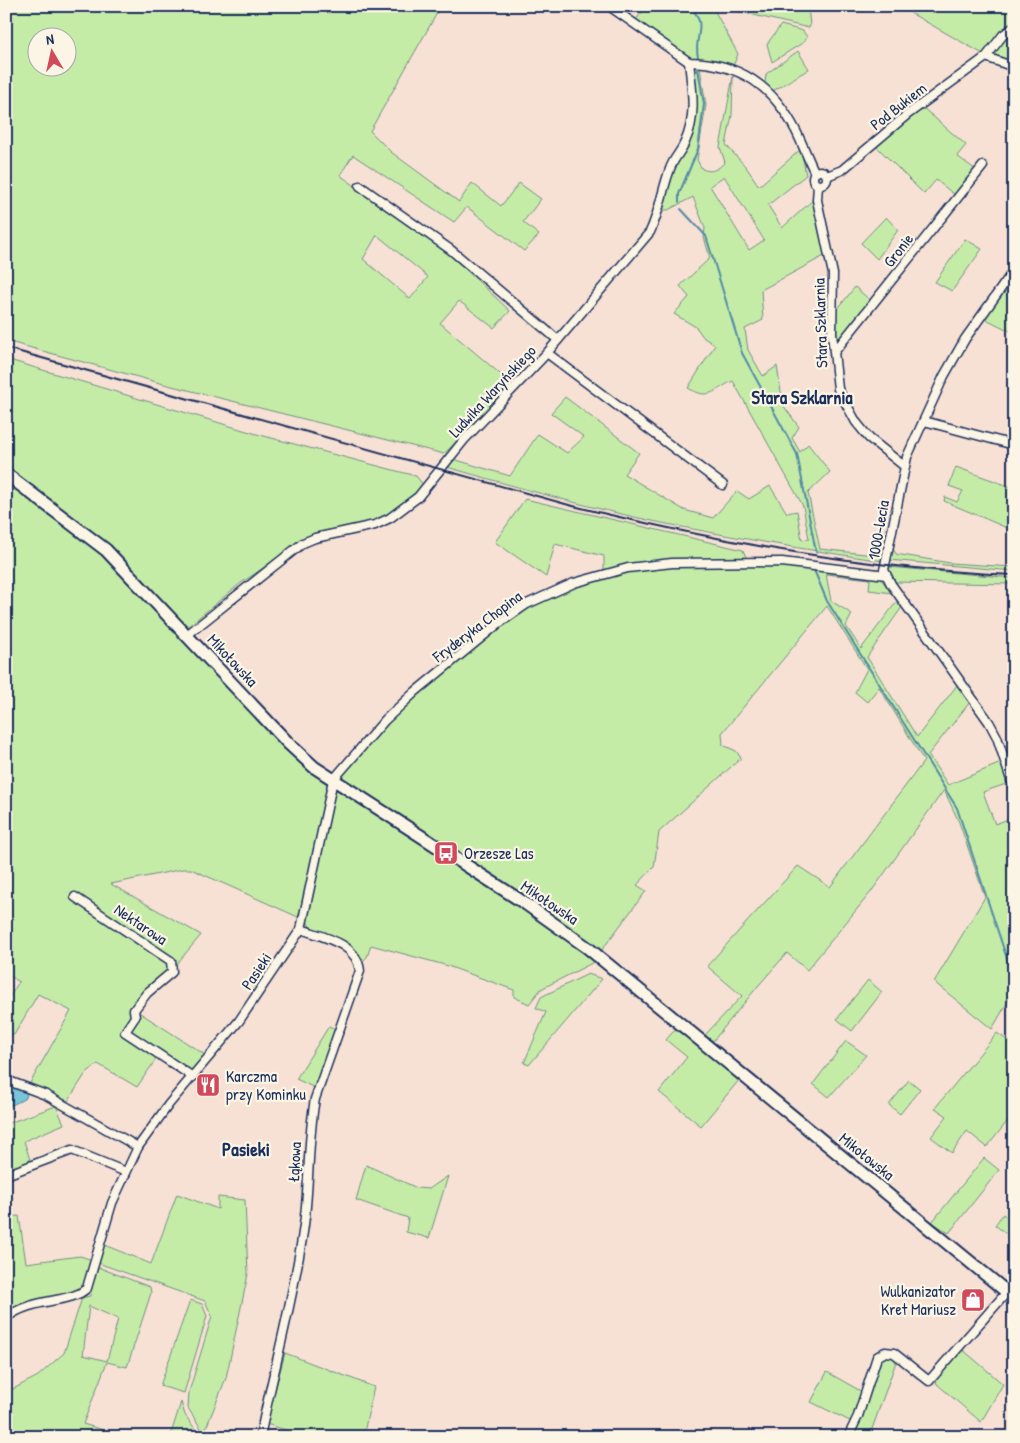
<svg xmlns="http://www.w3.org/2000/svg" width="1020" height="1443" font-family="'Patrick Hand',sans-serif">
<style>
.green{fill:#c5eca7;stroke:#708e82;fill-rule:evenodd}
.water{fill:#79c6d8;stroke:#538aa7}
.lines{fill:none;stroke-linecap:round;stroke-linejoin:round}
.stream{stroke:#538aa7;stroke-width:2}
.street-casing{stroke:#1b2f5e;stroke-width:11}
.secondary-casing{stroke:#1b2f5e;stroke-width:15}
.street{stroke:#fcf5e5;stroke-width:8}
.secondary{stroke:#fcf5e5;stroke-width:11}
.rail{stroke:#1b2f5e;stroke-width:2}
.labels{text-anchor:middle;dominant-baseline:central;stroke-width:4.5;stroke-linejoin:round;paint-order:stroke}
.street-label{font-size:16px;fill:#1b2f5e;stroke:#fcf5e5}
.poi-label{font-size:16px;fill:#1b2f5e;stroke:#fcf5e5;text-anchor:start}
.neighbourhood-label{font-size:18px;font-weight:bold;fill:#1b2f5e;stroke:#fcf5e5}
.quarter-label{font-size:19px;font-weight:bold;fill:#1b2f5e;stroke:#fcf5e5}
</style>
<rect width="100%" height="100%" fill="#f7e1d4"/>
<filter id="ink" filterUnits="userSpaceOnUse"><feTurbulence type="fractalNoise" baseFrequency=".02" numOctaves="2"/><feDisplacementMap in="SourceGraphic" scale="10" xChannelSelector="R" yChannelSelector="G"/><feConvolveMatrix kernelMatrix="1 2 1 2 8 2 1 2 1" color-interpolation-filters="sRGB"/></filter>
<g filter="url(#ink)">
<g class="green">
<path d="M6 6H441L370 131 391 152 459 202 472 183 501 206 519 183 541 199 523 222 539 235 524 251 467 207 454 222 353 155 340 175 448 253 510 311 494 328 459 301 440 323 512 384 444 454 160 383 6 341ZM38 38H68V68H38ZM377 235 428 277 410 299 363 259Z"/>
<polygon points="647,6 712,6 738,54 733,66 691,58 634,22"/>
<polygon points="715,6 808,6 810,26 809,28"/>
<polygon points="898,6 1014,6 1014,63 983,54"/>
<polygon points="781,25 803,31 807,37 804,42 772,62 767,44"/>
<polygon points="798,51 809,69 771,92 765,83 766,74"/>
<path d="M700 68 706 105 697 160 702 169C712 173 717 170 725 162L720 147 733 76 732 115 726 145 746 167 759 186 801 149 806 175 768 205 782 228 814 199 826 255 761 290 763 320 745 329 748 350 763 376 777 366 783 405 799 427 792 438 800 452 808 444 830 472 808 493 820 549 883 556V561C807 550 732 537 657 522 586 507 517 487 447 467L453 459 510 476 538 434 567 453 584 437 551 413 565 397 639 453 624 474 684 510 713 518 737 491 749 499 770 486 787 513 797 511 802 540 809 539 803 506 733 381C713 390 710 401 688 388L715 345 704 338 696 327 674 314 689 297 680 286 710 258 704 237 705 228 693 197 668 210H663L667 187 675 164 690 139 696 111 693 75ZM724 176 764 240 749 250 710 186Z"/>
<polygon points="922,107 966,145 957,156 976,170 956,196 936,180 924,194 876,146"/>
<polygon points="886,217 898,230 877,259 861,243"/>
<polygon points="965,239 982,249 952,291 935,282"/>
<polygon points="1014,274 1014,333 982,317"/>
<polygon points="855,287 872,302 840,341 837,342 836,311"/>
<polygon points="6,359 260,435 416,476 424,486 379,521 309,537 241,583 181,632 292,754 333,789 349,764 416,695 499,627 540,599 604,577 604,556 555,544 546,577 495,542 525,499 743,550 749,564 781,565 880,578 892,593 869,590 870,579 826,574 831,601 852,614 846,626 861,649 898,600 902,607 867,657 917,737 958,684 970,702 928,755 948,785 1001,763 1009,783 983,792 995,824 1014,817 1014,991 992,1029 934,982 985,897 959,822 944,790 871,892 807,970 787,953 758,986 713,1041 705,1035 742,996 707,966 798,866 830,887 924,761 879,687 867,702 855,692 867,669 827,606 722,733 723,745 736,751 741,758 659,832 654,867 637,885 646,891 592,963 541,989 529,1004 514,997 514,990 445,965 371,945 367,957 363,961 349,945 312,930 307,921 191,869 183,869 111,884 201,935 137,1011 207,1056 194,1073 161,1052 137,1087 98,1064 86,1073 68,1101 29,1085 71,1011 38,994 14,1035 6,1031 6,1002 19,982 6,973"/>
<polygon points="956,467 1014,488 1014,531 944,501 945,497 957,502 963,491 949,486"/>
<polygon points="904,484 893,549 896,554 950,563 1014,567 1014,571 888,560"/>
<polygon points="888,567 1014,578 1014,584 894,582"/>
<polygon points="588,974 602,979 529,1065 524,1063 546,1012 536,1008 541,997"/>
<polygon points="868,980 882,992 852,1031 837,1019"/>
<polygon points="329,1026 335,1029 315,1088 296,1079"/>
<polygon points="676,1028 740,1079 701,1126 659,1092 687,1057 666,1040"/>
<polygon points="997,1033 1014,1045 1014,1113 987,1147 967,1131 952,1153 931,1137 947,1116 935,1108"/>
<polygon points="846,1041 866,1055 829,1097 813,1084"/>
<polygon points="909,1080 920,1089 900,1114 889,1105"/>
<polygon points="56,1106 64,1124 24,1141 31,1163 6,1171 6,1124"/>
<polygon points="984,1158 999,1170 949,1233 932,1222"/>
<polygon points="366,1165 417,1188 429,1189 448,1176 429,1238 406,1232 408,1218 356,1200"/>
<polygon points="177,1194 218,1209 218,1197 245,1200 248,1274 226,1378 204,1433 188,1408 189,1392 212,1316 205,1301 98,1263 102,1244 151,1264"/>
<polygon points="1003,1214 1014,1223 1014,1240 995,1225"/>
<polygon points="19,1216 26,1263 80,1256 93,1260 84,1287 76,1292 31,1301 12,1310 9,1286 6,1286 6,1217"/>
<path d="M100 1268 150 1287 151 1293 127 1367 107 1362 83 1424 110 1432 108 1437H6V1377L13 1389 38 1376 64 1353 82 1298 90 1296 96 1269ZM89 1306 118 1319 107 1361 83 1355Z"/>
<polygon points="190,1300 202,1304 207,1316 184,1393 160,1386"/>
<polygon points="962,1349 1003,1384 981,1422 937,1384 936,1379"/>
<polygon points="285,1353 374,1387 363,1437 309,1437 266,1424"/>
<polygon points="884,1353 892,1355 897,1359 872,1429 873,1437 850,1437 879,1358"/>
<polygon points="827,1372 864,1393 854,1423 811,1402"/>
<polygon points="181,1402 185,1415 201,1437 170,1437"/>
</g>
<polygon class="water" points="6,1084 27,1093 26,1098 6,1108"/>
<g class="lines">
<g class="stream">
<path d="M690 6C709 27 693 35 698 57"/>
<polyline points="679,202 679,194 698,149 704,104 698,69"/>
<polyline points="681,209 706,236 742,353 797,454 816,552"/>
<polyline points="814,570 827,601 957,808 1014,980"/>
</g>
<defs>
<g id="street">
<path d="M609 6 689 62C740 63 773 86 796 131 803 145 808 159 815 173"/>
<polyline points="986,57 1014,67"/>
<circle cx="820" cy="178" r="7"/>
<polyline points="827,176 842,170 908,114 986,57 1003,35 1014,27"/>
<polyline points="818,185 817,200 833,274 832,333 838,389 856,422 869,438 904,466"/>
<polyline points="360,186 451,250 558,340"/>
<polyline points="1014,270 965,339 944,376 907,457 884,570 891,584 989,722 997,737 1014,789"/>
<polyline points="835,351 983,166"/>
<polyline points="547,353 723,485"/>
<polyline points="924,421 1014,445"/>
<path d="M187 635 303 543 315 538 375 525 390 518 418 497 464 440 547 353 650 232C660 211 662 190 670 169 673 159 681 152 685 142 697 116 692 89 689 62"/>
<polyline points="75,897 171,961 172,972 147,993 134,1010 135,1017 125,1032 193,1077"/>
<polyline points="6,1080 46,1095 138,1147"/>
<polyline points="6,1175 72,1150 126,1172"/>
<path d="M6 1318C32 1297 71 1304 87 1288L112 1203 138 1147 169 1104 239 1021 301 929 333 780 385 720 415 692 498 624 527 604 574 583 628 568 672 563 782 562 886 575"/>
<path d="M260 1437C274 1368 293 1301 303 1232 310 1188 307 1143 315 1099L360 971C357 943 323 937 301 929"/>
<polyline points="848,1437 858,1416 877,1357 885,1352 894,1353 929,1381 1007,1292"/>
</g>
<polyline id="secondary" points="6,474 106,550 289,744 314,767 526,904 588,948 1014,1298"/>
</defs>
<use href="#street" class="street-casing"/>
<use href="#secondary" class="secondary-casing"/>
<use href="#street" class="street"/>
<use href="#secondary" class="secondary"/>
<path class="rail" d="M6 348 569 505C715 541 863 569 1014 575"/>
</g>
</g>
<defs>
<symbol id="bus-square" viewBox="-11 -11 22 22"><rect x="-9" y="-9" width="18" height="18" rx="4" fill="#d1495b" stroke="#fcf5e5"/><path d="M-5-6H5V4H4V6H2V4H-2V6H-4V4H-5ZM-3.5-4V0h7V-4ZM-3.5 1.2v1.5H-2V1.2ZM2 1.2v1.5H3.5V1.2Z" fill="#fff"/></symbol>
<symbol id="restaurant-square" viewBox="-11 -11 22 22"><rect x="-9" y="-9" width="18" height="18" rx="4" fill="#d1495b" stroke="#fcf5e5"/><path d="M-5-6h1v4h1v-4h1v4h1v-4h1v5L-1.5 .5V6h-2V.5L-5-1ZM5-6V6H3V1.5H1.5Q1.5-4 5-6Z" fill="#fff"/></symbol>
<symbol id="shop-square" viewBox="-11 -11 22 22"><rect x="-9" y="-9" width="18" height="18" rx="4" fill="#d1495b" stroke="#fcf5e5"/><path d="M-5-2.5h2.3a2.7 3.5 0 0 1 5.4 0H5L5.5 6h-11ZM-1.5-2.5h3a1.5 2.3 0 0 0-3 0Z" fill="#fff"/></symbol>
</defs>
<g fill-rule="evenodd">
<use href="#bus-square" x="432" y="839" width="28" height="28"/>
<use href="#restaurant-square" x="194" y="1071" width="28" height="28"/>
<use href="#shop-square" x="959" y="1286" width="28" height="28"/>
</g>
<g class="labels">
<g class="street-label">
<text transform="translate(898 106) rotate(-38)">Pod Bukiem</text>
<text transform="translate(898 250) rotate(-52)">Gronie</text>
<text transform="translate(820 323) rotate(-92)">Stara Szklarnia</text>
<text transform="translate(492 391) rotate(-47)">Ludwika Waryńskiego</text>
<text transform="translate(878 530) rotate(-80)">1000-lecia</text>
<text transform="translate(477 626) rotate(-37)">Fryderyka Chopina</text>
<text transform="translate(233 660) rotate(47)">Mikołowska</text>
<text transform="translate(550 902) rotate(34)">Mikołowska</text>
<text transform="translate(141 924) rotate(34)">Nektarowa</text>
<text transform="translate(256 971) rotate(-56)">Pasieki</text>
<text transform="translate(867 1156) rotate(39)">Mikołowska</text>
<text transform="translate(294 1162) rotate(-87)">Łąkowa</text>
</g>
<g class="poi-label">
<text x="464" y="853">Orzesze Las</text>
<text x="226" y="1076">Karczma<tspan x="226" dy="18">przy Kominku</tspan></text>
<text x="956" y="1291" text-anchor="end">Wulkanizator<tspan x="956" dy="18">Kret Mariusz</tspan></text>
</g>
<g class="neighbourhood-label">
<text x="802" y="397">Stara Szklarnia</text>
</g>
<g class="quarter-label">
<text x="246" y="1149">Pasieki</text>
</g>
</g>
<rect width="1020" height="1443" fill="none" stroke="#fcf5e5" stroke-width="25"/>
<rect x="12" y="12" width="995" height="1418" fill="none" stroke="#1b2f5e" stroke-width="2" filter="url(#ink)"/>
<g transform="translate(52 52) rotate(351)"><circle r="24" fill="#fcf5e5" stroke="#a2a6af"/>
<path d="M0-4L9 19L0 12L-9 19Z" fill="#d1495b"/>
<text y="-8" font-size="14" font-weight="bold" text-anchor="middle" fill="#1b2f5e">N</text>
</g>
</svg>
